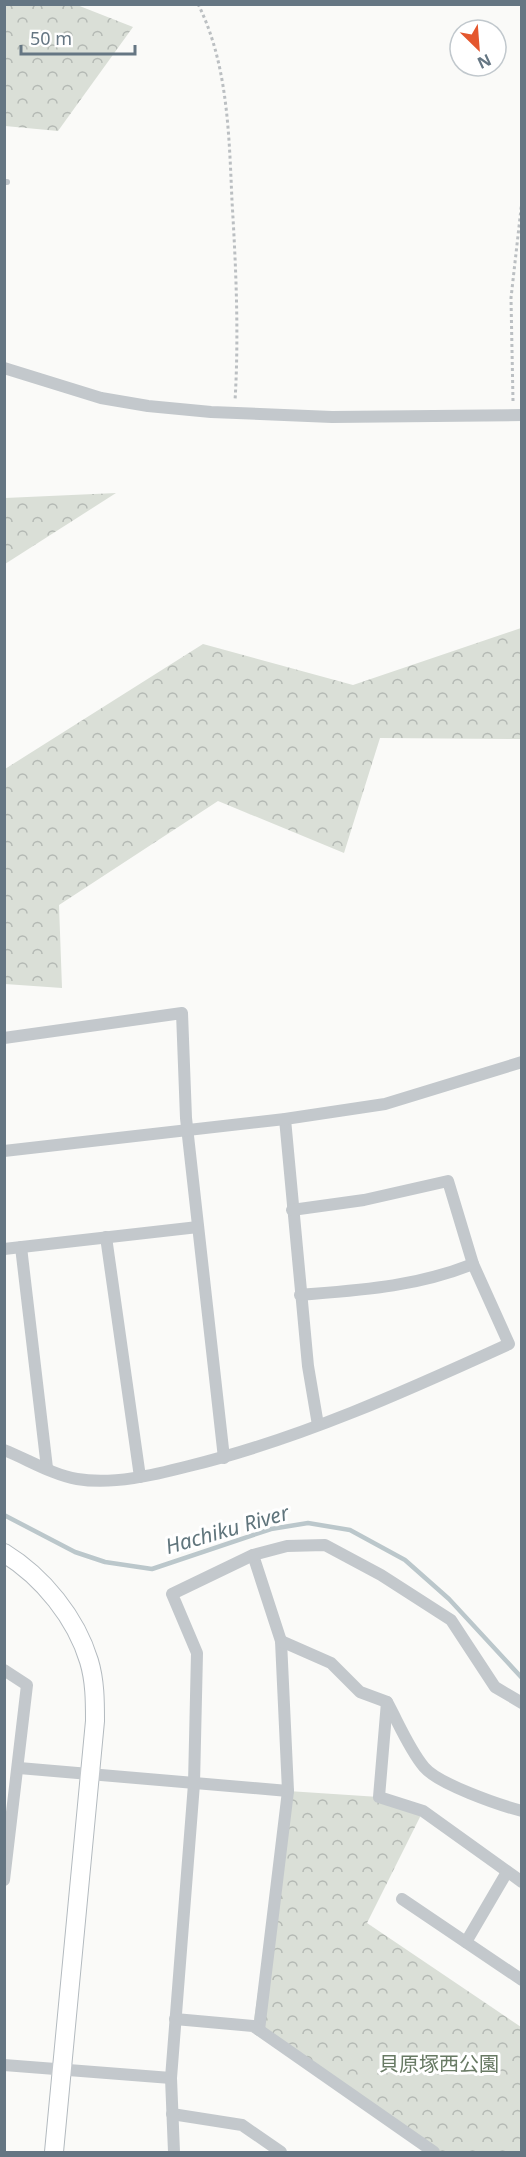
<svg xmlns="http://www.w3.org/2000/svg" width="526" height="2157" font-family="'Noto Sans','Noto Sans JP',sans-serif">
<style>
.forest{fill:url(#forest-crowns)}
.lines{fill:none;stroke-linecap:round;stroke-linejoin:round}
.stream{stroke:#bbc7cb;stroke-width:4.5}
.secondary-casing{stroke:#b3babf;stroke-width:20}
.path{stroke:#bbbfc2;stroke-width:3;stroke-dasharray:3 3;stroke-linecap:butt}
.lane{stroke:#c3c8cc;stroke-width:6}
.street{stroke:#c3c8cc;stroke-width:12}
.secondary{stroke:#fff;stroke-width:18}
.labels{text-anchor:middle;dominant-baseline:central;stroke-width:6;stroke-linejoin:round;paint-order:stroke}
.park-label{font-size:20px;fill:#687a64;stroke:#fff}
.water-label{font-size:21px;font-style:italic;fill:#60757c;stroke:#fff}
</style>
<defs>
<pattern id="forest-crowns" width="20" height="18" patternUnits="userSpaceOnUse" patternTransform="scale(1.5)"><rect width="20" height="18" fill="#dadfd7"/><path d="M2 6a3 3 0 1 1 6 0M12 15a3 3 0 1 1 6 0" fill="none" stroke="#b4b9b4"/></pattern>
</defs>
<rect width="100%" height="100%" fill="#fafaf8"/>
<g class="forest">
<polygon points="4,5 77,5 133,27 58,131 5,126"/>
<polygon points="116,493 5,564 5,498"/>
<polygon points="521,628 521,739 380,738 344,853 218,801 59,905 62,988 5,984 5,769 203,644 353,685"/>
<polygon points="288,1791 379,1797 423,1811 367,1923 521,2027 521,2152 434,2152 253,2026"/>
</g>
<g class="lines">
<polyline class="stream" points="4,1515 75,1552 105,1562 152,1569 271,1529 308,1523 350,1530 405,1560 449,1599 522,1678"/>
<defs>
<path id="secondary" d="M4 1553C43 1577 76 1618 89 1661 95 1681 95 1701 95 1721L54 2152"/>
</defs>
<use href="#secondary" class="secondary-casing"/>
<g class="path">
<path d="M198 4C228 64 229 135 232 201 236 267 239 335 235 401"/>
<polyline points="513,401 511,298 522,200"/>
</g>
<polyline class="lane" points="4,182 7,182"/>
<g class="street">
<polyline points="4,368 101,398 148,406 211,412 332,417 522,415"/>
<polyline points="4,1038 182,1013 186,1118 224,1458"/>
<polyline points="285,1119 308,1366 318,1425"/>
<polyline points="4,1151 285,1119 385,1104 522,1062"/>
<polyline points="106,1237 140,1477"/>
<polyline points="21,1247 47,1468"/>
<polyline points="4,1249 198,1227"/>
<path d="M300 1295C362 1290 415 1287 473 1264"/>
<path d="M4 1450C27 1459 53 1475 77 1479 113 1485 154 1475 189 1466 300 1439 406 1391 509 1344L473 1264 448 1181 364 1200 292 1210"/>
<polyline points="253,1555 281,1641 288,1791 259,2030"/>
<path d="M281 1641 331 1663 360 1692 387 1702C398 1722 409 1749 424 1767 438 1784 499 1805 522 1811"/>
<polyline points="4,1670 27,1685 4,1880"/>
<polyline points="387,1702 379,1797 423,1811 522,1882"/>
<polyline points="19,1768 288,1791"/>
<polyline points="402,1899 522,1980"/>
<polyline points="466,1942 507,1872"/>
<polyline points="175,2019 253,2026 259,2030 434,2152"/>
<polyline points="4,2065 171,2078"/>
<polyline points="172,2114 242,2125 281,2152"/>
<polyline points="174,2152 171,2078 194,1784 197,1653 172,1594 253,1555 287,1546 325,1545 381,1575 451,1620 495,1687 522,1703"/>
</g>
<use href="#secondary" class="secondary"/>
</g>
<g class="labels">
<g class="park-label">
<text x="439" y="2063">貝原塚西公園</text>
</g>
<g class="water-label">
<text transform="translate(227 1529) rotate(-16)">Hachiku River</text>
</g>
</g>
<rect width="526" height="2157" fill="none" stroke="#657683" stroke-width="12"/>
<g transform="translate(478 48) rotate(155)"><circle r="28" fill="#ffffff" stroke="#c1c8cd" stroke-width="1.5"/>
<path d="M0-4.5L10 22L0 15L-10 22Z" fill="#e4572e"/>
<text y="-9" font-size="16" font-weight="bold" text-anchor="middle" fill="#657683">N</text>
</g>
<path d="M21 45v9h114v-9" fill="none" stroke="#657683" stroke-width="3"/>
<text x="30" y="45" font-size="18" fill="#657683" stroke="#ffffff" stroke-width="4.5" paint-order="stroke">50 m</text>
</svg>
